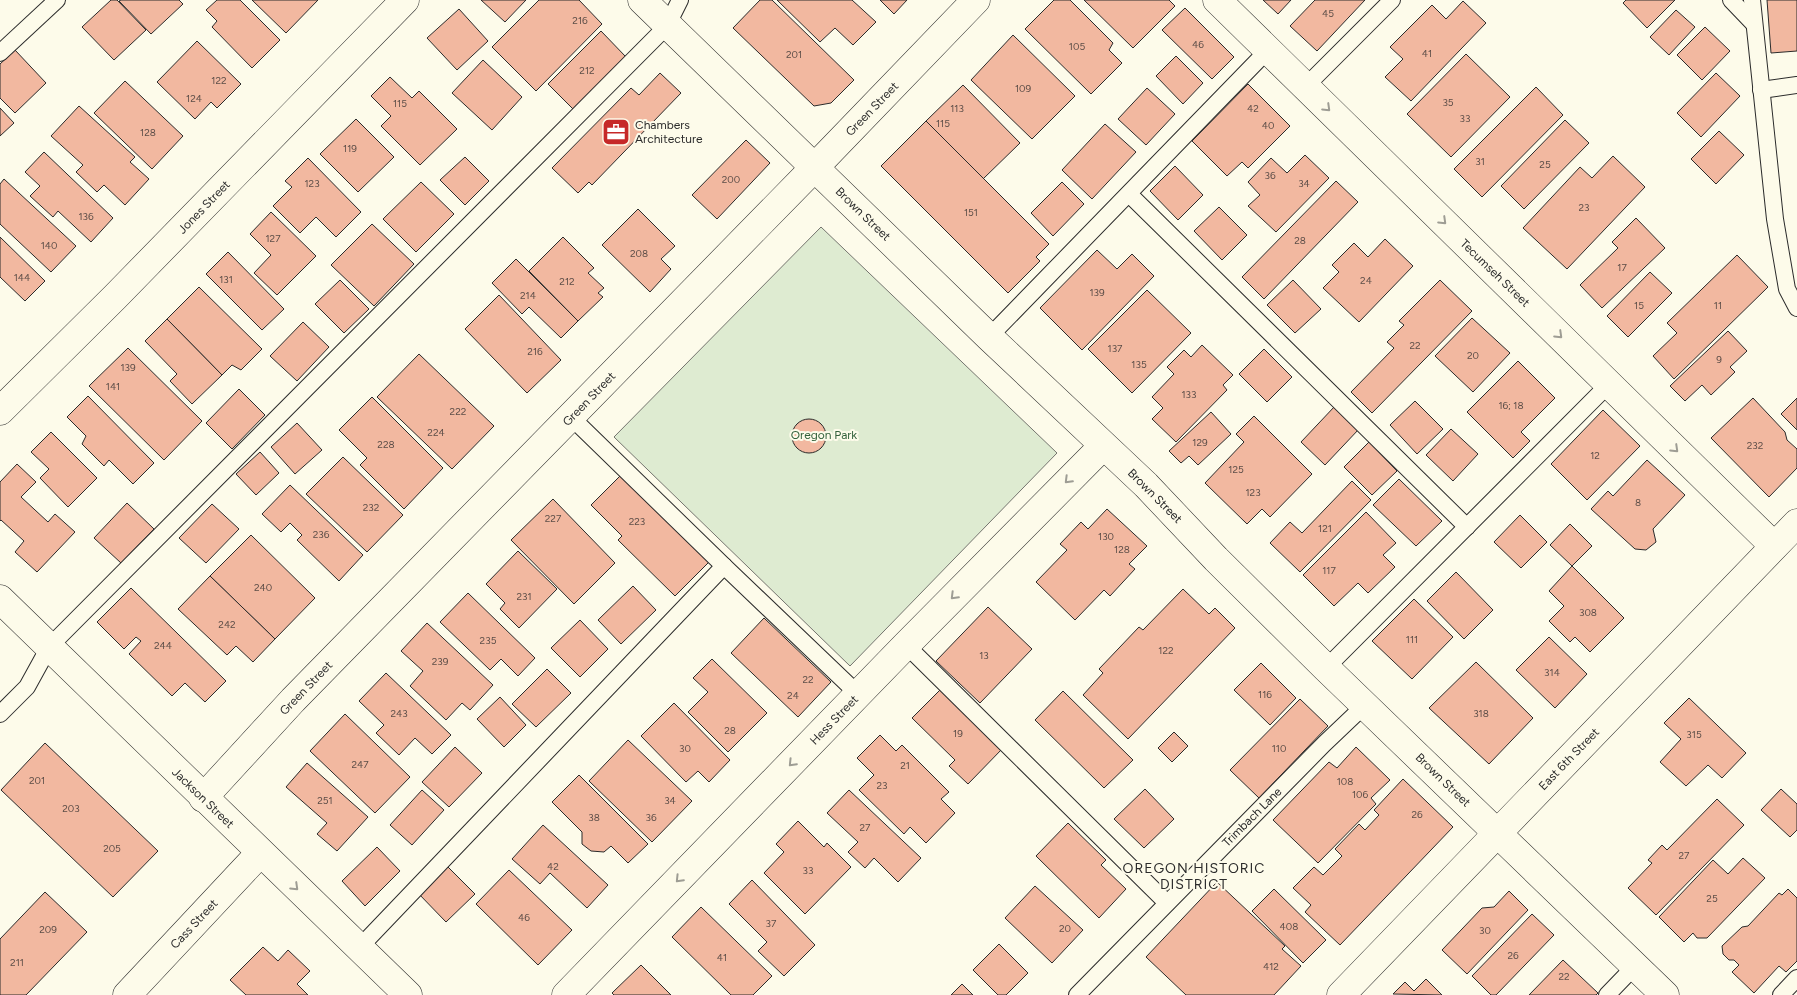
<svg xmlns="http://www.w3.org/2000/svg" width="1797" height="995" font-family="Figtree,sans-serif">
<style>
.green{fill:#deebd1;stroke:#74746e}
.building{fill:#f2b8a0;stroke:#2b2b2b}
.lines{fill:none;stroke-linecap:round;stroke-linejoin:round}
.service-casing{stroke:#2b2b2b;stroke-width:18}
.minor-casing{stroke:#2b2b2b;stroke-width:29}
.service{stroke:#fdfbea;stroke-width:16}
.minor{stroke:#fdfbea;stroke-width:28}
.oneway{stroke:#9e9d94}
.labels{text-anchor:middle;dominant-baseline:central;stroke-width:4;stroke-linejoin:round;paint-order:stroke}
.number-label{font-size:10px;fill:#5d4e48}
.street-label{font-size:12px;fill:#2b2b2b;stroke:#fdfbea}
.poi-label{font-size:12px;fill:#2b2b2b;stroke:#fdfbea;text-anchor:start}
.park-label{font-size:12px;fill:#34623c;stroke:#fdfbea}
.neighbourhood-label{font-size:14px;letter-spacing:1px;fill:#2b2b2b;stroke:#fdfbea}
</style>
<rect width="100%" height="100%" fill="#fdfbea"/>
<polygon class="green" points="821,227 1057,453 850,666 614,437"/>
<g class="building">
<polygon points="111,0 117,0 146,30 114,60 82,27"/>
<polygon points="121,0 179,0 183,4 151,34 119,1"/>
<polygon points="217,0 240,0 280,40 252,68 212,27 217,21 206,10"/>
<polygon points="252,0 318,0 286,33"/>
<polygon points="481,0 526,0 505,22"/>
<polygon points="539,0 579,0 602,24 536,91 492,47"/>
<polygon points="760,0 772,0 854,80 831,103 814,106 733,28"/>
<polygon points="777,0 852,0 876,22 853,45 835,28 820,42"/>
<polygon points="880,0 907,0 894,14"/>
<polygon points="1054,0 1070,0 1113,43 1109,50 1122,63 1091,94 1025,29"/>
<polygon points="1084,0 1169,0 1175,6 1133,48"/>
<polygon points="1263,0 1291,0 1278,14"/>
<polygon points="1315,0 1365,0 1317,51 1290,26"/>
<polygon points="1626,0 1675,0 1647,28 1623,3"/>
<polygon points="1767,0 1797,0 1797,51 1771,53"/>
<polygon points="1463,1 1486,23 1411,101 1385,77 1403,59 1390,47 1432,5 1446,19"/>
<polygon points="1185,8 1234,57 1212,79 1162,30"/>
<polygon points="459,9 488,41 457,70 427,38"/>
<polygon points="1676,10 1695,27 1669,55 1650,37"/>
<polygon points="1705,27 1730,51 1702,80 1677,55"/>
<polygon points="601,31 626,57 573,109 548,84"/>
<polygon points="1013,35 1075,96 1032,139 971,80"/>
<polygon points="197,41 241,84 217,108 211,102 195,119 157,82"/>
<polygon points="15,50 46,83 15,113 0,98 0,64"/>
<polygon points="1466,54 1510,97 1451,157 1407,114"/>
<polygon points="1176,56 1203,83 1183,104 1156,76"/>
<polygon points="483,60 522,97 492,130 452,93"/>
<polygon points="660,73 681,93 592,185 589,182 578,193 552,168 631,88 639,95"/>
<polygon points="1716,73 1740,96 1701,137 1677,113"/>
<polygon points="390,77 412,98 419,91 457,129 420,165 381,126 391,116 371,96"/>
<polygon points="125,81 183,136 152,169 94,113"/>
<polygon points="1248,84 1290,126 1248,168 1242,162 1227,176 1192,141"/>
<polygon points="963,85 1020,143 983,179 926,121"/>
<polygon points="1536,87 1563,115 1482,197 1454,169"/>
<polygon points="1147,88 1175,114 1146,145 1118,119"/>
<polygon points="79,106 135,157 130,162 149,179 125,205 104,185 97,192 76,172 83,165 51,136"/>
<polygon points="0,108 14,123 0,136"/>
<polygon points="356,119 394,157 358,192 320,154"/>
<polygon points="1565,120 1589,143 1524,209 1501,186"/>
<polygon points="926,121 1049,244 1036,257 1040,261 1008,293 881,166"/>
<polygon points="1105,124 1136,152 1092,199 1062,170"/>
<polygon points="1719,131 1744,155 1716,184 1691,159"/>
<polygon points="746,140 770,163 717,219 692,195"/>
<polygon points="44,152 113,218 91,242 58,211 53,217 30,196 40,186 25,172"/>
<polygon points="1305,155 1329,178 1276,232 1248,206 1260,195 1248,182 1271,158 1287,173"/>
<polygon points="1613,156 1645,187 1567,269 1523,228 1580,167 1592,178"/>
<polygon points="465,157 489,181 465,205 440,180"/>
<polygon points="308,158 361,212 336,237 316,217 300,233 273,206 292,187 285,181"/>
<polygon points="1175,166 1203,195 1178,220 1150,191"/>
<polygon points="4,179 76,246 51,272 0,224 0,184"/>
<polygon points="1336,181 1358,202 1264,299 1242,277"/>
<polygon points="421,182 454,214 416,252 383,219"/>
<polygon points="1062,182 1084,204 1053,236 1031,213"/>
<polygon points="1219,207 1247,235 1222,260 1194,231"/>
<polygon points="638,209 675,246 661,259 671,269 650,292 602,245"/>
<polygon points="271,212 316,256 277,295 254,273 271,255 250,234"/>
<polygon points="1636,218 1665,248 1602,308 1580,285 1618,248 1612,242"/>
<polygon points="372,224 414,264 374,306 331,265"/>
<polygon points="0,237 45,281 25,301 0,277"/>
<polygon points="563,237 594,268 588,273 604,288 598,293 603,297 578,321 529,271"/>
<polygon points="1385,239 1413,266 1359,322 1323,288 1339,272 1332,265 1354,243 1368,257"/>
<polygon points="1097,250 1117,269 1132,254 1154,276 1082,350 1040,308"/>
<polygon points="228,252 284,309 262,330 206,274"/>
<polygon points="1737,255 1768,287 1674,379 1653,356 1677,333 1667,323"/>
<polygon points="516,259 578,321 561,338 529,307 522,314 492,283"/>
<polygon points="1650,272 1672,293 1628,337 1607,316"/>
<polygon points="340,280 369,309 344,333 315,304"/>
<polygon points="1293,280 1321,309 1295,333 1267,305"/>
<polygon points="1440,280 1472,311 1372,413 1351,392 1394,348 1387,342 1404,325 1399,321"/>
<polygon points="199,287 262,349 241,370 232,365 222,375 167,319"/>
<polygon points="1147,290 1191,333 1132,393 1088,349"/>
<polygon points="499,295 561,360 527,393 465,329"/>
<polygon points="1472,318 1510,353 1473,392 1435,356"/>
<polygon points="167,319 222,375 192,404 170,381 177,374 145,341"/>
<polygon points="303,322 329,347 297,381 270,356"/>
<polygon points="1728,331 1747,351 1730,367 1735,372 1711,395 1702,385 1685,401 1670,386"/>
<polygon points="1202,345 1233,375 1223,385 1227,390 1176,442 1152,419 1163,408 1152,397 1174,374 1167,367 1184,350 1191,357"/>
<polygon points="128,348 202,421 164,460 89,386"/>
<polygon points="1264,349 1292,377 1267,402 1239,374"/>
<polygon points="419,354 494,426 452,469 377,397"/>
<polygon points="1518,361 1555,398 1521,432 1530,441 1513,458 1467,412"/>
<polygon points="239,389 265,415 232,449 206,423"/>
<polygon points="88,396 154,463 133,484 109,460 104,466 82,444 86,436 67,417"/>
<polygon points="372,397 443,468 404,509 360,465 367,458 339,430"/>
<polygon points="1753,398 1785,432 1787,440 1797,449 1797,468 1769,497 1711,438"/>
<polygon points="1797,398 1797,430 1781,414"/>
<polygon points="1415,401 1443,429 1417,454 1390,425"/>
<polygon points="1335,406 1359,429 1325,465 1301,442"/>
<polygon points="1603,410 1640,446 1587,500 1551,464"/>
<polygon points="1211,412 1231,434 1198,465 1189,456 1181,463 1169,451"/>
<polygon points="1254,416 1312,474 1270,517 1262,509 1247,524 1205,483 1244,442 1236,434"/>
<circle cx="809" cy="436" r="17"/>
<polygon points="297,423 322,450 295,474 271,447"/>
<polygon points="1451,429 1478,454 1453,481 1426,455"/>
<polygon points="51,432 97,478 68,507 40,478 49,469 31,452"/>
<polygon points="1369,442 1397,471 1372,495 1344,467"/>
<polygon points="260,452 279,473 256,495 236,474"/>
<polygon points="343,457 403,515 367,552 306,494"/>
<polygon points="1647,460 1685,495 1653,529 1656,542 1646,550 1635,549 1591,509 1608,491 1613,496"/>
<polygon points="17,464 36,482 21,497 48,522 55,514 75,532 37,572 15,552 24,541 1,520 0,521 0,482"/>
<polygon points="622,474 709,562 675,596 618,540 622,536 591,505"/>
<polygon points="1399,479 1442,521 1416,546 1373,505"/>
<polygon points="1352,481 1371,500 1300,572 1270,543 1290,522 1302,533"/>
<polygon points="290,485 363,555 339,581 297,540 302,535 290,523 281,532 262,514"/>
<polygon points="553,499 615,563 574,604 511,540"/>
<polygon points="127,503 154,529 121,563 94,538"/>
<polygon points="212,504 239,529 206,563 179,538"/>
<polygon points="1107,509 1147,546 1129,564 1135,569 1110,596 1104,590 1075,620 1036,582 1067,550 1060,544 1081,522 1088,529"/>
<polygon points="1366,512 1396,543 1383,555 1395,567 1368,593 1358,583 1334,606 1303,575"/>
<polygon points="1520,515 1547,542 1521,568 1494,542"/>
<polygon points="1570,524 1592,546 1572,566 1550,545"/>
<polygon points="251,535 315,598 275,639 210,576"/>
<polygon points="518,551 557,589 519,628 500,609 505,603 486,584"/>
<polygon points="1572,566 1624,618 1590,652 1575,637 1570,642 1549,621 1564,606 1549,591"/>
<polygon points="1456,572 1493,610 1464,639 1427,601"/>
<polygon points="210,576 275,639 253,662 236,646 227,655 178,609"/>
<polygon points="633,586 656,610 621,644 598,620"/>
<polygon points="131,588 226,681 205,702 185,683 172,696 129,654 141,641 136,637 124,649 97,622"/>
<polygon points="1183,589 1209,614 1215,608 1235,628 1128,739 1083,695 1103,673 1099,669 1139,627 1143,630"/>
<polygon points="468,593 535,658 518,676 501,659 490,670 440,622"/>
<polygon points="1414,599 1453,637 1412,679 1372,641"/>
<polygon points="988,607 1032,649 980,703 936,661"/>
<polygon points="764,618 831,682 798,717 731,653"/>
<polygon points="580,620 608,649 580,677 551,648"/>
<polygon points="427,623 493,685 470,710 462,703 446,720 410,686 423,671 401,651"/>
<polygon points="1549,637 1587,674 1555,708 1516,670"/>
<polygon points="712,659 767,713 728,752 688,712 708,692 693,678"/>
<polygon points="1476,662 1533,718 1489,764 1429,708"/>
<polygon points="1261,663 1296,698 1270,725 1234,690"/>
<polygon points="547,669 571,693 536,727 512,704"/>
<polygon points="386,673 451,735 432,754 415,738 399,755 376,733 384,725 359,701"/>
<polygon points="941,689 1003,748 968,784 949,766 955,760 912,718"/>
<polygon points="1063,691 1133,760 1104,788 1035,720"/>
<polygon points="500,697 526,725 504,747 477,719"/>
<polygon points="1689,698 1746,753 1722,778 1708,765 1686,786 1660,762 1681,739 1664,723"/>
<polygon points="1300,699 1328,726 1259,798 1230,770"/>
<polygon points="674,703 730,760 709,782 698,771 686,782 641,736"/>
<polygon points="345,714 410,777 375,813 310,751"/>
<polygon points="1174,732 1188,746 1172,762 1158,748"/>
<polygon points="880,735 896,751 902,745 949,792 941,799 955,813 926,843 910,827 904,834 859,790 874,775 857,758"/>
<polygon points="628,740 692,801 652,842 589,781"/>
<polygon points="45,743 158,851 113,897 1,790"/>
<polygon points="455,747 482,773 449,807 422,782"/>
<polygon points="1356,747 1390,780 1371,798 1376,804 1318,863 1273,820 1329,762 1337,768"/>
<polygon points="307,763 368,817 337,851 317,834 327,823 286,787"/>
<polygon points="579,775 648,844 628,863 611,846 604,852 591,851 582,844 582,832 552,802"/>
<polygon points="1403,779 1453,827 1340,945 1305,912 1311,905 1293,888 1314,867 1323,875 1342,856 1335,849 1359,824 1365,830 1379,815 1374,810"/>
<polygon points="1145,789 1174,819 1144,848 1114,819"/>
<polygon points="1781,789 1797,804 1797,830 1790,837 1761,810"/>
<polygon points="422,790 444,810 412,845 390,825"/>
<polygon points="849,790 921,858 898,882 874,858 865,868 848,852 858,842 827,813"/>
<polygon points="1717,799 1744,825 1656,915 1628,888 1652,863 1648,860 1662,845 1667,850"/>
<polygon points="798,821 824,847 827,843 851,867 805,914 764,873 784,852 776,844"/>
<polygon points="1068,823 1106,860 1101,865 1126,889 1099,918 1036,856"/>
<polygon points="543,825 608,885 587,908 550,873 540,884 512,859"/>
<polygon points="377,847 400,871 365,906 342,881"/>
<polygon points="1743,858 1765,878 1707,938 1697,938 1693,933 1684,942 1659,917 1713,860 1728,874"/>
<polygon points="446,865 475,894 446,922 417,892"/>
<polygon points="509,870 572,930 538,965 476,904"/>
<polygon points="752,880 815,945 784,976 758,951 767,942 729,904"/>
<polygon points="1217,882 1285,946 1282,949 1301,966 1274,995 1186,995 1146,957"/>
<polygon points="1035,886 1083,930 1052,963 1005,918"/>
<polygon points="1274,889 1326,940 1303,963 1252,911"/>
<polygon points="1788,889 1797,898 1797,961 1786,972 1779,966 1754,993 1732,972 1739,965 1734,960 1729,960 1723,954 1722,946 1742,927 1748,926 1779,893 1782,895"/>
<polygon points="1509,891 1528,910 1467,974 1442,950 1482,908 1494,907"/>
<polygon points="45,892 87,932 26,995 0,995 0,939"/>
<polygon points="701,907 772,976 753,995 731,995 672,937"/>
<polygon points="1532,914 1554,935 1496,995 1491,995 1472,976"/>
<polygon points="999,944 1028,973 1006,995 998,995 973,970"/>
<polygon points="263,947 278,961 288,950 310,971 297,984 308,995 246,995 230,980"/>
<polygon points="1563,960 1598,993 1596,995 1529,995"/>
<polygon points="641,965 671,995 614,995 612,993"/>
<polygon points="1426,979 1442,995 1393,994 1405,982 1414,991"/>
<polygon points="962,984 973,995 951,995"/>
</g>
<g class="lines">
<defs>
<g id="service">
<polyline points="1731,0 1754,24"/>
<polyline points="1752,0 1775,219 1787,289 1797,308"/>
<polyline points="0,53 57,0"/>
<polyline points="1305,87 1392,0"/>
<polyline points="1761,90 1797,85"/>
<polyline points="1129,194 1467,527"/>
<polyline points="989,337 1268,50"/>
<polyline points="571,417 724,566"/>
<polyline points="906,645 1167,903"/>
<polyline points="1326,668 1609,384"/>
<polyline points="0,714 27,687 49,647 667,26 680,0"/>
<polyline points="359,948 724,566 858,694"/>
<polyline points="1077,995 1324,744 1365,705"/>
<polyline points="1607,995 1635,966"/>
<polyline points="1781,995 1797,978"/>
</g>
<g id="minor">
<polyline points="642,0 989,337 1146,485 1216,559 1326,668 1665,995"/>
<polyline points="1217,0 1774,546"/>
<polyline points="0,411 115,297 405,0"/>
<polyline points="0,599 408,995"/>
<polyline points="203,798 293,700 815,167 976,0"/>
<polyline points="127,995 260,853"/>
<polyline points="566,995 906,645 1103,446"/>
<polyline points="1341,995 1797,523"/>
</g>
</defs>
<use href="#service" class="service-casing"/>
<use href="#minor" class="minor-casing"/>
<use href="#service" class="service"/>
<use href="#minor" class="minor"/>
</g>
<defs><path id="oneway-chevron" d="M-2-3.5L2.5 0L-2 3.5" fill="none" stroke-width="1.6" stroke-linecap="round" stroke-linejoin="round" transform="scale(1.25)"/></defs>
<g class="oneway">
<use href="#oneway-chevron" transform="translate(1327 108) rotate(44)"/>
<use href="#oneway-chevron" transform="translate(1443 221) rotate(44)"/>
<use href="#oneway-chevron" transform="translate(1559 335) rotate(44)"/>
<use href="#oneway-chevron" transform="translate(1675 449) rotate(44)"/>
<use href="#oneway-chevron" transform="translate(1068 480) rotate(135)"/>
<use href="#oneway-chevron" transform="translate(954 596) rotate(135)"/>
<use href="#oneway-chevron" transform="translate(792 763) rotate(134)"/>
<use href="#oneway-chevron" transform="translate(679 879) rotate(134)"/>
<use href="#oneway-chevron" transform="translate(295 887) rotate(44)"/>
</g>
<defs>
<symbol id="office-square" viewBox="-11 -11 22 22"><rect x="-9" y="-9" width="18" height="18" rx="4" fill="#c62828" stroke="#fdfbea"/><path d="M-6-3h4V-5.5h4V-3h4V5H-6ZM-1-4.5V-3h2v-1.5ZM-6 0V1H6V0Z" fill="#fff"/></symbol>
</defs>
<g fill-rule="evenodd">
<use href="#office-square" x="600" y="116" width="32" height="32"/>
</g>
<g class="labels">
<g class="number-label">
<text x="1328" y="13">45</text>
<text x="580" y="20">216</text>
<text x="1198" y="44">46</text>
<text x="1077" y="46">105</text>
<text x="1427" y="53">41</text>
<text x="794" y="54">201</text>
<text x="587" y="70">212</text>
<text x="219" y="80">122</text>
<text x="1023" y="88">109</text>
<text x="194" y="98">124</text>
<text x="1448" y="102">35</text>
<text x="400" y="103">115</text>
<text x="957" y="108">113</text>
<text x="1253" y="108">42</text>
<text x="1465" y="118">33</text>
<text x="943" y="123">115</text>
<text x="1268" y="125">40</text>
<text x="148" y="132">128</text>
<text x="350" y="148">119</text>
<text x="1480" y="161">31</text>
<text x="1545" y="164">25</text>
<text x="1270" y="175">36</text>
<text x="731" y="179">200</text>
<text x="312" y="183">123</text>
<text x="1304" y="183">34</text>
<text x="1584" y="207">23</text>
<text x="971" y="212">151</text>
<text x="86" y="216">136</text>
<text x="273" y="238">127</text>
<text x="1300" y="240">28</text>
<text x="49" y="245">140</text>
<text x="639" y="253">208</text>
<text x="1622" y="267">17</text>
<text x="22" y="277">144</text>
<text x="226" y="279">131</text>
<text x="1366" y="280">24</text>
<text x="567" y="281">212</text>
<text x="1097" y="292">139</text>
<text x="528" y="295">214</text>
<text x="1639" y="305">15</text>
<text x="1718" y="305">11</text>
<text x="1415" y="345">22</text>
<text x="1115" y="348">137</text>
<text x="535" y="351">216</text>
<text x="1473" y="355">20</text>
<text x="1719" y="359">9</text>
<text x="1139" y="364">135</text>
<text x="128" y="367">139</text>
<text x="113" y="386">141</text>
<text x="1189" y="394">133</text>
<text x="1511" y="405">16; 18</text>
<text x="458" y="411">222</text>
<text x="436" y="432">224</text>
<text x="1200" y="442">129</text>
<text x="386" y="444">228</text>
<text x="1755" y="445">232</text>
<text x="1595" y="455">12</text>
<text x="1236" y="469">125</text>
<text x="1253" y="492">123</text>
<text x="1638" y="502">8</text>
<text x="371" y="507">232</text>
<text x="553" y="518">227</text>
<text x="637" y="521">223</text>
<text x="1325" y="528">121</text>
<text x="321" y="534">236</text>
<text x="1106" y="536">130</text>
<text x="1122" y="549">128</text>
<text x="1329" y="570">117</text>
<text x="263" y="587">240</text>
<text x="524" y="596">231</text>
<text x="1588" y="612">308</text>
<text x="227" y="624">242</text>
<text x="1412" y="639">111</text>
<text x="488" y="640">235</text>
<text x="163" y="645">244</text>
<text x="1166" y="650">122</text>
<text x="984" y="655">13</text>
<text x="440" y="661">239</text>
<text x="1552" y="672">314</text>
<text x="808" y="679">22</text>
<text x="1265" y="694">116</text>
<text x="793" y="695">24</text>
<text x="399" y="713">243</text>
<text x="1481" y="713">318</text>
<text x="730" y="730">28</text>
<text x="958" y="733">19</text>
<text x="1694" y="734">315</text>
<text x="685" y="748">30</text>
<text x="1279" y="748">110</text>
<text x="360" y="764">247</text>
<text x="905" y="765">21</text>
<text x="37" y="780">201</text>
<text x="1345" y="781">108</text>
<text x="882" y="785">23</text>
<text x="1360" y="794">106</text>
<text x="325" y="800">251</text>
<text x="670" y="800">34</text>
<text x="71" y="808">203</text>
<text x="1417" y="814">26</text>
<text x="594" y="817">38</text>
<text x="651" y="817">36</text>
<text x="865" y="827">27</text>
<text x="112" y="848">205</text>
<text x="1684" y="855">27</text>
<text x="553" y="866">42</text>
<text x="808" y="870">33</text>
<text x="1712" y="898">25</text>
<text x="524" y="917">46</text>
<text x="771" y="923">37</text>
<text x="1289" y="926">408</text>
<text x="1065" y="928">20</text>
<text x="48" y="929">209</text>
<text x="1485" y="930">30</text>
<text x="1513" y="955">26</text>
<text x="722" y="957">41</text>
<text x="17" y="962">211</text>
<text x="1271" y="966">412</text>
<text x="1564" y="976">22</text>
</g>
<g class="street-label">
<text transform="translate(872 109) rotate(-46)">Green Street</text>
<text transform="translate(204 207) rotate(-46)">Jones Street</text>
<text transform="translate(863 214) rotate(44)">Brown Street</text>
<text transform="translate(1495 273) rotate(44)">Tecumseh Street</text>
<text transform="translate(589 399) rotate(-46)">Green Street</text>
<text transform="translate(1155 496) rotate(45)">Brown Street</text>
<text transform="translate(306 688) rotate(-46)">Green Street</text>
<text transform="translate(834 720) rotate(-46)">Hess Street</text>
<text transform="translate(1569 759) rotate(-46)">East 6th Street</text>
<text transform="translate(1443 780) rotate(44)">Brown Street</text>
<text transform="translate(203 798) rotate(44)">Jackson Street</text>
<text transform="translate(1252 817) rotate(-45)">Trimbach Lane</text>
<text transform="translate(194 924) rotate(-47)">Cass Street</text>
</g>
<g class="poi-label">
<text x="635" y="125">Chambers<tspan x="635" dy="14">Architecture</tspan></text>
</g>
<g class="park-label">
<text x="824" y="435">Oregon Park</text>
</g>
<g class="neighbourhood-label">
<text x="1194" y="868">OREGON HISTORIC<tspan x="1194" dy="16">DISTRICT</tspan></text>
</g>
</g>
</svg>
